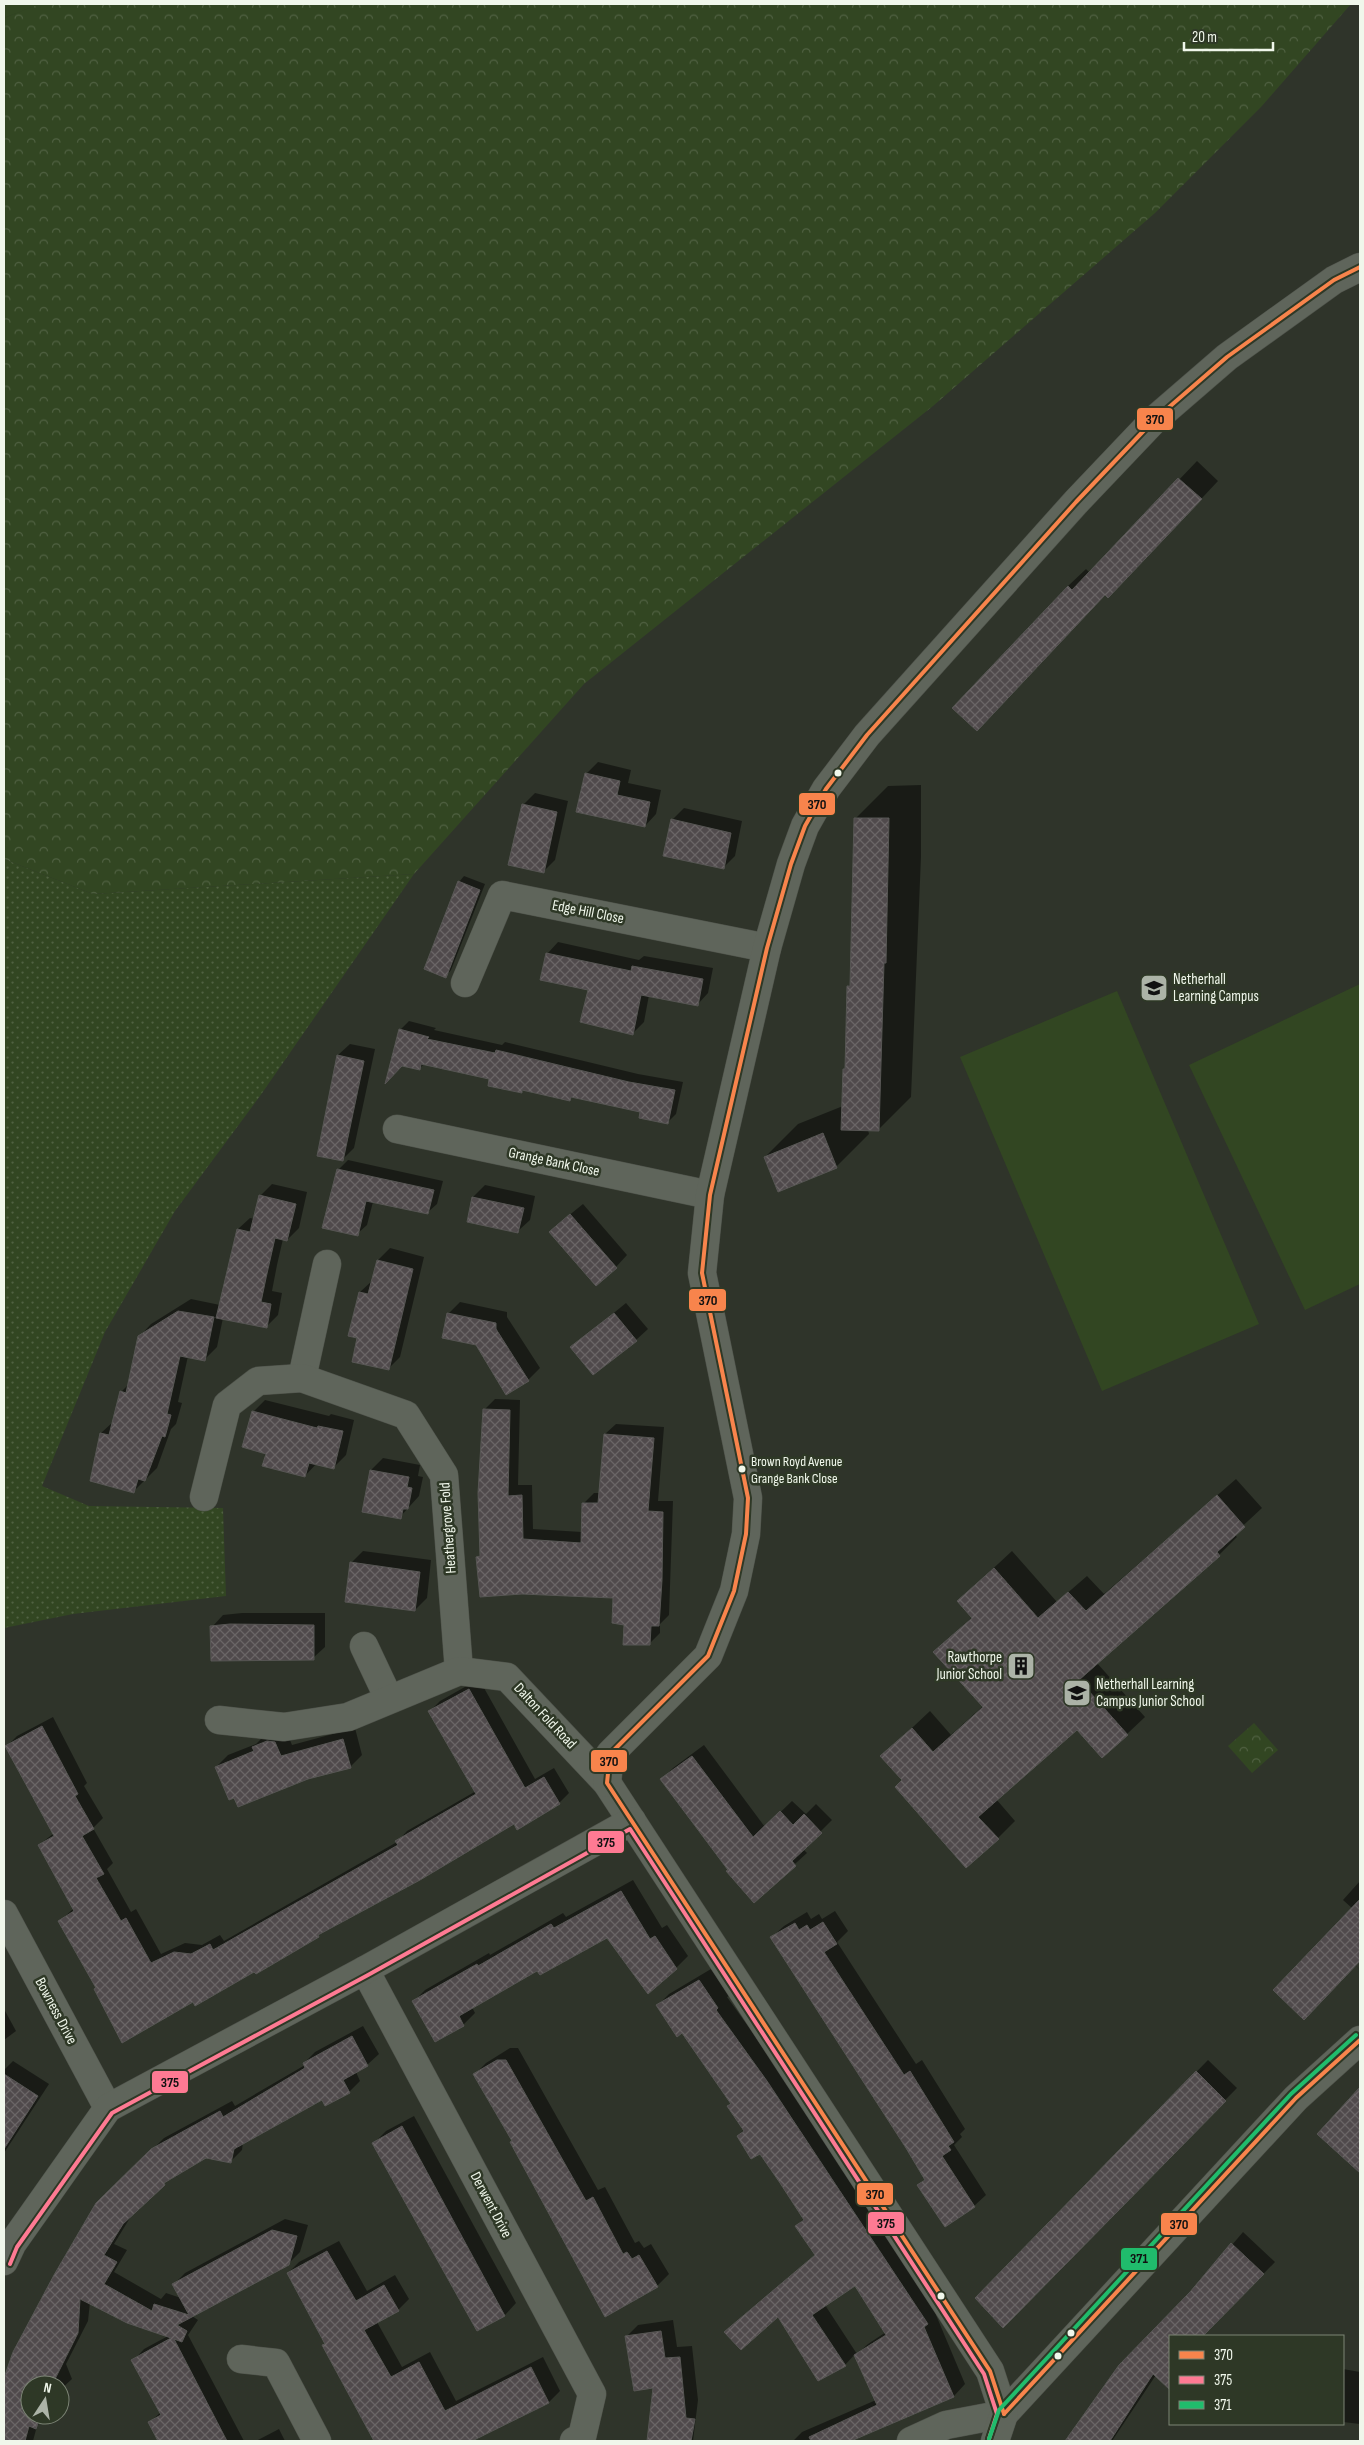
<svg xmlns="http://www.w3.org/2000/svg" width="1364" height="2445" font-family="'Sofia Sans Condensed',sans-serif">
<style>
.grass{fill:url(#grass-dots)}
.forest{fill:url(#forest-crowns)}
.pitch{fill:#324622}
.shadow{fill:#0007;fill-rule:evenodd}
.building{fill:url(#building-cross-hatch);stroke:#575654}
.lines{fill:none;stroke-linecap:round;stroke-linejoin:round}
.minor-casing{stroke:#4e524a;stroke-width:29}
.minor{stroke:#5f655b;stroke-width:28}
.bus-1-casing{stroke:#2e3826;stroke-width:8}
.bus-2-casing{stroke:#2e3826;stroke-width:8}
.bus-3-casing{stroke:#2e3826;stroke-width:8}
.bus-1{stroke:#f8844c;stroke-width:4}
.bus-2{stroke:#fe7a93;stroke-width:4}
.bus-3{stroke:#20bc6c;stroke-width:4}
.bus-dot{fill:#f0f7eb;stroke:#2e3826;stroke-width:2}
.labels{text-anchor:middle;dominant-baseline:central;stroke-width:5;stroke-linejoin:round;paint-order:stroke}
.bus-label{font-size:14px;fill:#f0f7eb;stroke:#2e3826;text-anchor:start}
.street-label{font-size:15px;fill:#f0f7eb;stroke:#2e3826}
.poi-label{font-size:15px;fill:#f0f7eb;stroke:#2e3826;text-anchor:start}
.line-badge{stroke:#2e3826;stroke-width:2}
.pale-badge-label{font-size:14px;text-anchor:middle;font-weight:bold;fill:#111}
</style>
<defs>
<pattern id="grass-dots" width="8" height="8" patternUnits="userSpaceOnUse" patternTransform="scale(1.25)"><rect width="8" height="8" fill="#324622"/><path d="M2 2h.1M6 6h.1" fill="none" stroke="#506142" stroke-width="1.8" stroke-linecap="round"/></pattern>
<pattern id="forest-crowns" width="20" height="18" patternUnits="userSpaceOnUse" patternTransform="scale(1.25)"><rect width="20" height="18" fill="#324622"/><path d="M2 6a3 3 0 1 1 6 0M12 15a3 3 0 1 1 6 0" fill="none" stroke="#506142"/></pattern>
<pattern id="building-cross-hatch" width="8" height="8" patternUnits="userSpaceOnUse" patternTransform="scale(1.25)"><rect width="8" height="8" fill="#504a4c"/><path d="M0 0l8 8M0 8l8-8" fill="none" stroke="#6a6566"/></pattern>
</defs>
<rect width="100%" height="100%" fill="#2f342a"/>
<polygon class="grass" points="4,859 93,894 414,874 260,1096 175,1211 105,1332 42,1486 89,1506 223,1508 226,1596 73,1614 4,1628"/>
<g class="forest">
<polygon points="38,4 1351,4 1261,107 1155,213 933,406 584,684 414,874 93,894 4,859 4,18"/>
<polygon points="1254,1723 1278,1750 1252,1773 1228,1746"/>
</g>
<g class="pitch">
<polygon points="4,4 40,4 4,18"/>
<polygon points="1360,984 1360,1284 1305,1310 1189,1065"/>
<polygon points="1117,991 1259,1324 1102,1391 960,1057"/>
</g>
<g class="shadow">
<polygon points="1197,461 1218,481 1126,579 954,708 1068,586 1086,569 1090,573"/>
<polygon points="598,762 631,770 628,783 661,790 656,814 645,826 586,774"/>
<polygon points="921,785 921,857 911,1097 878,1130 868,1130 869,1134 836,1167 765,1157 798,1124 843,1106 844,1070 847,1067 848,986 851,984 855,819 888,786"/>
<polygon points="535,793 568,801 555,860 543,872 523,805"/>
<polygon points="684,808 742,821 735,856 723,868 672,820"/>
<polygon points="464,876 485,884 451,970 446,976 459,882"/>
<polygon points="558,942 639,960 644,956 713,968 708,993 698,1004 649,995 644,1022 633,1033 590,989 542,979 548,953"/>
<polygon points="409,1021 436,1028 434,1030 502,1045 505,1042 638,1074 683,1082 676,1114 668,1122 641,1111 573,1096 570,1099 524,1089 521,1092 491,1078 425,1063 419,1069 400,1030"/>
<polygon points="350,1044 375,1049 354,1148 342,1160 338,1055"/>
<polygon points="348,1160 443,1181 437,1204 427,1213 373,1202 367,1225 357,1234 338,1170"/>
<polygon points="272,1184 307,1192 299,1228 287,1240 283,1239 277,1265 272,1291 282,1293 278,1315 266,1327 223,1318 217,1347 205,1359 188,1356 178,1402 182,1403 176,1424 171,1429 157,1468 133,1492 91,1480 101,1433 114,1421 121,1392 129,1384 139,1337 151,1324 191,1299 220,1305 238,1229 250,1218 255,1219 260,1196"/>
<polygon points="485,1185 535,1196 530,1220 518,1231 468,1221 473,1197"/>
<polygon points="583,1204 627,1255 616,1267 562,1221"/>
<polygon points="390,1248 424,1257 400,1357 389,1368 358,1338 360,1292 373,1280 378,1260"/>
<polygon points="460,1302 507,1312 507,1317 540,1368 528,1380 476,1344 448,1314"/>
<polygon points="626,1303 648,1329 636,1340 572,1347"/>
<polygon points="495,1399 520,1400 518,1485 532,1485 533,1529 582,1532 583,1504 594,1493 600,1493 605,1434 616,1424 664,1427 658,1501 673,1501 669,1615 660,1624 660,1633 649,1644 625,1624 615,1597 478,1557 481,1553 484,1410"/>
<polygon points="265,1400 329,1416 331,1414 354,1420 346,1455 334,1467 317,1463 305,1476 267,1453 253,1412"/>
<polygon points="383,1458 420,1465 418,1476 423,1477 419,1496 400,1517 371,1470"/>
<polygon points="1236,1479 1262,1508 1234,1534 1237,1537 1219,1555 1097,1663 1145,1717 1127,1734 1077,1728 996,1799 1015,1821 998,1838 904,1780 882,1756 930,1711 951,1735 983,1706 935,1652 972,1617 958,1601 1012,1551 1057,1602 1087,1576 1104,1594"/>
<polygon points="363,1551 431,1560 427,1598 415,1610 351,1563"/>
<polygon points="242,1613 325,1613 325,1647 313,1658 212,1627 223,1615"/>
<polygon points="479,1679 535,1779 554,1768 569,1793 559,1803 518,1828 514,1822 323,1931 318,1936 193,2000 97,1987 60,1921 74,1908 39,1845 54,1833 7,1746 17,1736 53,1717 87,1783 84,1786 103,1818 93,1828 113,1863 107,1869 131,1912 136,1909 161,1954 185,1943 202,1945 220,1935 224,1941 397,1842 407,1831 476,1791 430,1711 440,1701"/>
<polygon points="355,1728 362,1755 350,1767 235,1797 216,1767 228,1755 256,1744 265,1735 286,1730 292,1745"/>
<polygon points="704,1745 765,1827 792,1801 806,1814 816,1804 832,1820 803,1849 807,1853 754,1901 662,1779 673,1768"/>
<polygon points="633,1880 662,1928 667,1925 688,1956 676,1968 608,1936 538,1969 472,2007 475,2013 463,2025 435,2040 414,2001 425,1990 489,1953 490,1955 563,1913 566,1917"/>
<polygon points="1360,1881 1360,1960 1304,2018 1353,1909 1343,1900"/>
<polygon points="835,1911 848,1931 837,1942 916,2064 922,2060 965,2129 960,2134 962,2137 954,2145 986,2195 974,2206 919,2185 926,2178 772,1937 784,1926 807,1912 811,1919 819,1914 822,1919"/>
<path d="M711 1969 729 1996 727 1997 779 2069 939 2312 936 2315 965 2384 954 2396 850 2441H793L802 2432 876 2400 855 2354 845 2365 778 2315 726 2332 816 2254 797 2226 804 2218 760 2152 738 2136 744 2129 732 2103 683 2031 657 2006 669 1994ZM855 2285 886 2332 868 2344 857 2354 825 2305Z"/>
<polygon points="4,2009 16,2031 4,2040"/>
<polygon points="363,2026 379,2054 367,2065 356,2072 360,2081 349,2092 322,2098 243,2142 242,2150 230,2162 206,2156 172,2176 133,2213 114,2244 127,2250 114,2272 161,2299 166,2293 181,2298 173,2285 185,2273 285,2219 308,2225 300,2252 288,2264 192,2316 198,2320 188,2335 244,2441 160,2441 150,2422 161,2412 133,2361 144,2349 168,2336 90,2302 88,2321 66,2364 72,2379 60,2390 60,2385 30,2385 30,2415 47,2416 37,2426 33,2441 4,2441 4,2382 14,2352 97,2204 164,2138 232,2101 235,2106 305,2065 304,2063 315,2052"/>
<polygon points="510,2048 518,2048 598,2190 605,2187 635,2243 639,2241 644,2248 651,2244 669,2274 657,2286 606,2315 513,2140 474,2075 486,2063"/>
<polygon points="1208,2060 1237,2088 1003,2326 976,2298"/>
<polygon points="13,2061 49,2084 4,2153 4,2070"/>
<polygon points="1360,2088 1360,2157 1353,2165 1319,2133"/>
<polygon points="414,2116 516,2303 505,2315 374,2143 386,2131"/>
<polygon points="1243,2232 1275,2262 1203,2336 1170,2336 1170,2369 1161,2379 1156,2375 1112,2441 1066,2441 1120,2365 1191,2293"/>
<polygon points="339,2241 367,2291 395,2275 409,2299 398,2310 377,2322 402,2367 430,2352 456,2401 543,2357 560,2391 549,2402 469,2441 376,2441 324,2345 326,2343 288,2273 299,2262"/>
<polygon points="673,2320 677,2347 692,2346 698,2400 693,2441 648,2441 654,2387 626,2337 638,2325"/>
<polygon points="1343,2369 1360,2372 1360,2424 1343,2422"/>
<polygon points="279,2429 285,2441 256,2441"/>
</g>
<g class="building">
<polygon points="1178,478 1202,499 1108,598 1105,595 977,731 952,708 1068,586 1072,590"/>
<polygon points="585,773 620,781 617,795 650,802 645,827 576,812"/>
<polygon points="522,804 557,812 544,873 508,865"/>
<polygon points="854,818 889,818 886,963 884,963 879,1131 841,1130 843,1069 845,1069 847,986 850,986"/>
<polygon points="671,819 731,833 724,869 663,856"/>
<polygon points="458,881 480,890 446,978 424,969"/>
<polygon points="546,953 631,971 632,966 703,979 698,1006 641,995 633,1035 580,1022 588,990 540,980"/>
<polygon points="399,1029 429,1037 427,1039 495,1053 496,1050 629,1082 675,1090 668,1124 639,1118 640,1112 571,1097 570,1101 522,1090 522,1093 488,1086 489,1079 421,1064 420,1070 402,1066 385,1084"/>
<polygon points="337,1055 364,1061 343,1161 317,1156"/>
<polygon points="823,1133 837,1168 778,1192 764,1157"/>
<polygon points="337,1169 434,1190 428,1214 366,1201 358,1236 322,1228"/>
<polygon points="259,1195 296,1204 287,1241 275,1238 266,1278 261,1302 271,1304 267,1328 216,1318 237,1229 250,1232"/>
<polygon points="472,1197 524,1208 518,1233 467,1222"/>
<polygon points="570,1214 617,1268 596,1286 549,1232"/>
<polygon points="377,1260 413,1269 389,1370 352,1362 357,1338 348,1336 359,1292 368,1294"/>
<polygon points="178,1311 214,1317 205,1361 180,1356 167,1414 171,1415 165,1437 162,1436 145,1481 138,1479 134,1493 90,1481 100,1433 109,1435 120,1391 126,1393 138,1336"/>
<polygon points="447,1313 496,1323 496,1329 529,1381 506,1395 476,1345 442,1338"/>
<polygon points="614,1313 637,1341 593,1375 570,1347"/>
<polygon points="483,1409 510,1410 508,1496 522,1495 523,1539 581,1543 582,1503 598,1503 604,1434 654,1438 648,1511 663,1512 662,1580 659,1626 651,1626 650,1645 623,1645 624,1625 612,1623 613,1598 522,1594 480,1597 476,1557 480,1556 478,1493"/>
<polygon points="252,1411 317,1428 318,1426 343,1431 334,1469 309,1463 305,1477 262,1466 266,1454 242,1447"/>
<polygon points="370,1470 409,1477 407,1487 412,1488 408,1509 403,1509 401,1519 362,1512"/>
<polygon points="1217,1495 1245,1527 1217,1552 1220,1556 1079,1680 1128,1735 1102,1758 1077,1730 978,1817 999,1839 966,1868 895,1787 902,1780 880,1756 912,1728 933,1752 983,1707 933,1652 972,1618 957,1601 994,1568 1038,1618 1068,1592 1086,1611"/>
<polygon points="350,1562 420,1572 415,1611 345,1602"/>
<polygon points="230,1624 314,1625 314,1660 211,1661 210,1626"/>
<polygon points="469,1689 525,1788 544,1777 560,1804 517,1830 514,1824 420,1880 318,1935 319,1937 256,1974 254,1972 195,2006 193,2002 122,2043 94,1989 96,1988 58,1921 74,1911 38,1845 54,1836 5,1746 42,1726 78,1794 75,1796 94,1829 82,1836 104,1874 96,1878 121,1921 126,1918 151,1963 174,1952 191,1954 210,1944 213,1950 398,1845 395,1841 476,1794 428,1711"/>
<polygon points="343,1739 351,1768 308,1779 238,1807 234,1798 229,1800 215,1767 254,1751 252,1747 267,1741 275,1742 281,1756"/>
<polygon points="692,1756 753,1837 780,1811 793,1825 804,1814 822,1833 792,1861 796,1866 754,1903 726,1871 728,1870 660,1779"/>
<polygon points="621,1891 650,1939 655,1936 677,1969 648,1994 607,1938 540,1975 537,1971 459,2016 464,2026 435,2042 412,2001 477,1964 478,1966 551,1924 554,1928"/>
<polygon points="1360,1899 1360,1961 1304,2020 1273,1990"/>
<polygon points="823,1922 837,1944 824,1952 904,2075 910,2071 954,2142 948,2146 951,2150 942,2156 975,2207 945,2227 917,2185 925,2180 906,2148 770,1937 795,1923 799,1930 807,1925 810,1930"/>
<polygon points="699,1980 718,2008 716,2010 767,2081 928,2324 924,2327 954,2397 851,2441 811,2441 809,2437 877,2405 854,2355 886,2335 855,2286 812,2315 846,2366 818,2381 778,2317 741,2350 724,2332 815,2255 795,2226 804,2220 780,2183 760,2154 751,2159 737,2136 744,2131 727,2106 731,2104 682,2033 677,2037 656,2005"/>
<polygon points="352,2036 368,2066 343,2080 350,2093 325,2106 322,2100 234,2149 231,2163 206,2158 164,2183 165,2185 123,2224 104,2255 117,2262 104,2284 152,2311 154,2304 189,2315 172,2284 272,2230 297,2236 289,2265 177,2325 187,2331 182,2342 174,2339 227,2441 158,2441 148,2422 161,2415 131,2360 171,2338 127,2323 80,2299 78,2333 52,2385 30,2385 30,2415 41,2415 36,2429 29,2426 25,2441 4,2441 4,2378 13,2352 54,2275 96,2203 151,2149 220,2111 223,2117 305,2068 303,2063"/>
<polygon points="497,2060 506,2060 586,2201 593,2197 623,2254 627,2252 632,2259 639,2255 658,2287 605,2317 510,2142 512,2141 473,2074"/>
<polygon points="1196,2071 1226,2101 1003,2328 975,2298"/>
<polygon points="4,2074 38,2096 4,2149"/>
<polygon points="1360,2087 1360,2173 1317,2134"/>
<polygon points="402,2126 505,2316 477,2331 372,2143"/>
<polygon points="1231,2243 1264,2274 1203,2336 1170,2336 1170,2390 1153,2374 1110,2441 1065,2441 1119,2365 1190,2292"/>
<polygon points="327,2251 356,2301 384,2285 399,2311 364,2330 391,2377 419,2362 445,2411 531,2367 549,2403 472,2441 374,2441 322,2345 325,2344 287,2273"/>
<polygon points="661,2331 665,2358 680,2357 686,2418 695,2419 691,2441 647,2441 653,2388 634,2391 625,2336"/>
</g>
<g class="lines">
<defs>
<g id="minor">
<polyline points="465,983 502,895 767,948"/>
<polyline points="397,1129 710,1195"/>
<polyline points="302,1378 327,1264"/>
<polyline points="204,1497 227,1405 258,1381 302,1378 406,1415 444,1475 459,1671"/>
<polyline points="364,1646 389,1699"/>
<polyline points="219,1720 284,1727 348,1717 459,1671 507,1677 607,1783 990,2371 1004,2414"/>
<polyline points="607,1783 610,1754 708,1656 734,1591 746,1534 748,1498 702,1273 710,1195 767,948 791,864 805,826 826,789 867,735 1076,502 1153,421 1227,357 1334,280 1360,267"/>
<polyline points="4,1914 108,2108"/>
<polyline points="365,1970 592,2394 582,2437 574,2441"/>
<polyline points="4,2261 12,2244 108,2108 365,1970 632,1821"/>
<polyline points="241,2359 276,2363 317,2441"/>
<polyline points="911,2441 946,2425 1004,2414 1296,2098 1360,2040"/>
<polyline points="995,2441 1004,2414"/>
</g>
</defs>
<use href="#minor" class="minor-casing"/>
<use href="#minor" class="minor"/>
<defs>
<g id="bus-1">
<polyline points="1004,2414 990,2371 607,1783 610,1754 708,1656 734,1591 746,1534 748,1498 702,1273 710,1195 767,948 791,864 805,826 826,789 867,735 1076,502 1153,421 1227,357 1334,280 1360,267"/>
<polyline points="1004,2414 1296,2098 1360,2040"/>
</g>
<polyline id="bus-2" points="10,2264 17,2247 112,2113 368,1975 630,1829 984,2374 997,2414 989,2439"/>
<polyline id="bus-3" points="989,2439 999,2410 1291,2094 1356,2035"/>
</defs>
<use href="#bus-1" class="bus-1-casing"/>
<use href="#bus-2" class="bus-2-casing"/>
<use href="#bus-3" class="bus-3-casing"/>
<use href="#bus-1" class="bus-1"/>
<use href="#bus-2" class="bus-2"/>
<use href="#bus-3" class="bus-3"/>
</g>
<defs>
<symbol id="school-square" viewBox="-11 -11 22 22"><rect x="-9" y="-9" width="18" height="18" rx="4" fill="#acb3a7" stroke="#2e3826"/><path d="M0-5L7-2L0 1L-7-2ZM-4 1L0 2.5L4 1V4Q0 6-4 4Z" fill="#111"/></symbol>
<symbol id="building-square" viewBox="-11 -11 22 22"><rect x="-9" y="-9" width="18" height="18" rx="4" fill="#acb3a7" stroke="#2e3826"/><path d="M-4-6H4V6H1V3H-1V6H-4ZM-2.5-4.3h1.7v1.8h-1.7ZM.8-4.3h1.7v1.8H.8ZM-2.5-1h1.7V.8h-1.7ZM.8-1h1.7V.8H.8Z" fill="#111"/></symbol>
</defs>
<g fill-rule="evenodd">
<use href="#school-square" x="1138" y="972" width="32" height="32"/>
<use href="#building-square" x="1005" y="1650" width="32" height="32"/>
<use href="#school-square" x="1061" y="1677" width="32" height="32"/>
</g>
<g class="bus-dot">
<circle cx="838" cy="773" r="4.5"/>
<circle cx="742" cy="1469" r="4.5"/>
<circle cx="941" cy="2296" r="4.5"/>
<circle cx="1071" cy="2333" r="4.5"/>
<circle cx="1058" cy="2356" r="4.5"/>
</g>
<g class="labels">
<g class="bus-label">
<text x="751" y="1461">Brown Royd Avenue<tspan x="751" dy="17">Grange Bank Close</tspan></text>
</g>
<g class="street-label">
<text transform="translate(588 912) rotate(11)">Edge Hill Close</text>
<text transform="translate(554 1162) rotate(12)">Grange Bank Close</text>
<text transform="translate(448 1528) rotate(-94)">Heathergrove Fold</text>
<text transform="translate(545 1716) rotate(47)">Dalton Fold Road</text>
<text transform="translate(56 2011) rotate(62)">Bowness Drive</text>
<text transform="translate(491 2205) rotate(62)">Derwent Drive</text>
</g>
<g class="poi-label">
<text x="1173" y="979">Netherhall<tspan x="1173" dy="17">Learning Campus</tspan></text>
<text x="1002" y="1657" text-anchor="end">Rawthorpe<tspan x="1002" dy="17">Junior School</tspan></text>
<text x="1096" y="1684">Netherhall Learning<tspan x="1096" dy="17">Campus Junior School</tspan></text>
</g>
</g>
<g class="line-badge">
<rect x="1136" y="407" width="38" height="24" rx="5" fill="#f8844c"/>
<rect x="798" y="792" width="38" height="24" rx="5" fill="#f8844c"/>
<rect x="688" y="1288" width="39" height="24" rx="5" fill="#f8844c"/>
<rect x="590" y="1749" width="38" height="24" rx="5" fill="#f8844c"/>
<rect x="587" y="1830" width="38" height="24" rx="5" fill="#fe7a93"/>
<rect x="151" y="2070" width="38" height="24" rx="5" fill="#fe7a93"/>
<rect x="856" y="2182" width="38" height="24" rx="5" fill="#f8844c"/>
<rect x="867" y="2211" width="38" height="24" rx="5" fill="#fe7a93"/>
<rect x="1160" y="2212" width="38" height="24" rx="5" fill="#f8844c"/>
<rect x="1120" y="2247" width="38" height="24" rx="5" fill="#20bc6c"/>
</g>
<g class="pale-badge-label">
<text x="1155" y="424">370</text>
<text x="817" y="809">370</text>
<text x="708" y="1305">370</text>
<text x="609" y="1766">370</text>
<text x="606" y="1847">375</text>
<text x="170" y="2087">375</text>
<text x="875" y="2199">370</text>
<text x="886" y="2228">375</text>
<text x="1179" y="2229">370</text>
<text x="1139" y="2263">371</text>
</g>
<rect width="1364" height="2445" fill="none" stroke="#f0f7eb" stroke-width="10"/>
<rect x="1169" y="2335" width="175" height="90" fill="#2e3826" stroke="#7c8475"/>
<rect x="1179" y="2351" width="25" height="8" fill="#f8844c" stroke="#7c8475"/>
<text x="1214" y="2360" font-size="15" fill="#f0f7eb">370</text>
<rect x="1179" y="2376" width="25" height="8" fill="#fe7a93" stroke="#7c8475"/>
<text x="1214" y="2385" font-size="15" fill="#f0f7eb">375</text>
<rect x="1179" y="2401" width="25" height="8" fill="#20bc6c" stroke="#7c8475"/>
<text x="1214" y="2410" font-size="15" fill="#f0f7eb">371</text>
<g transform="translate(45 2400) rotate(12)"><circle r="24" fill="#2e3826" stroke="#7c8475"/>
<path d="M0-4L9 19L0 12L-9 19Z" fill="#acb3a7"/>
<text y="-8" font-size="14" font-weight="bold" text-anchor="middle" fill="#f0f7eb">N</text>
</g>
<path d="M1184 42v8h89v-8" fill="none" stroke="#f0f7eb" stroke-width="2.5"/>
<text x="1192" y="42" font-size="15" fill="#f0f7eb" stroke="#2e3826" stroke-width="4" paint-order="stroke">20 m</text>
</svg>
